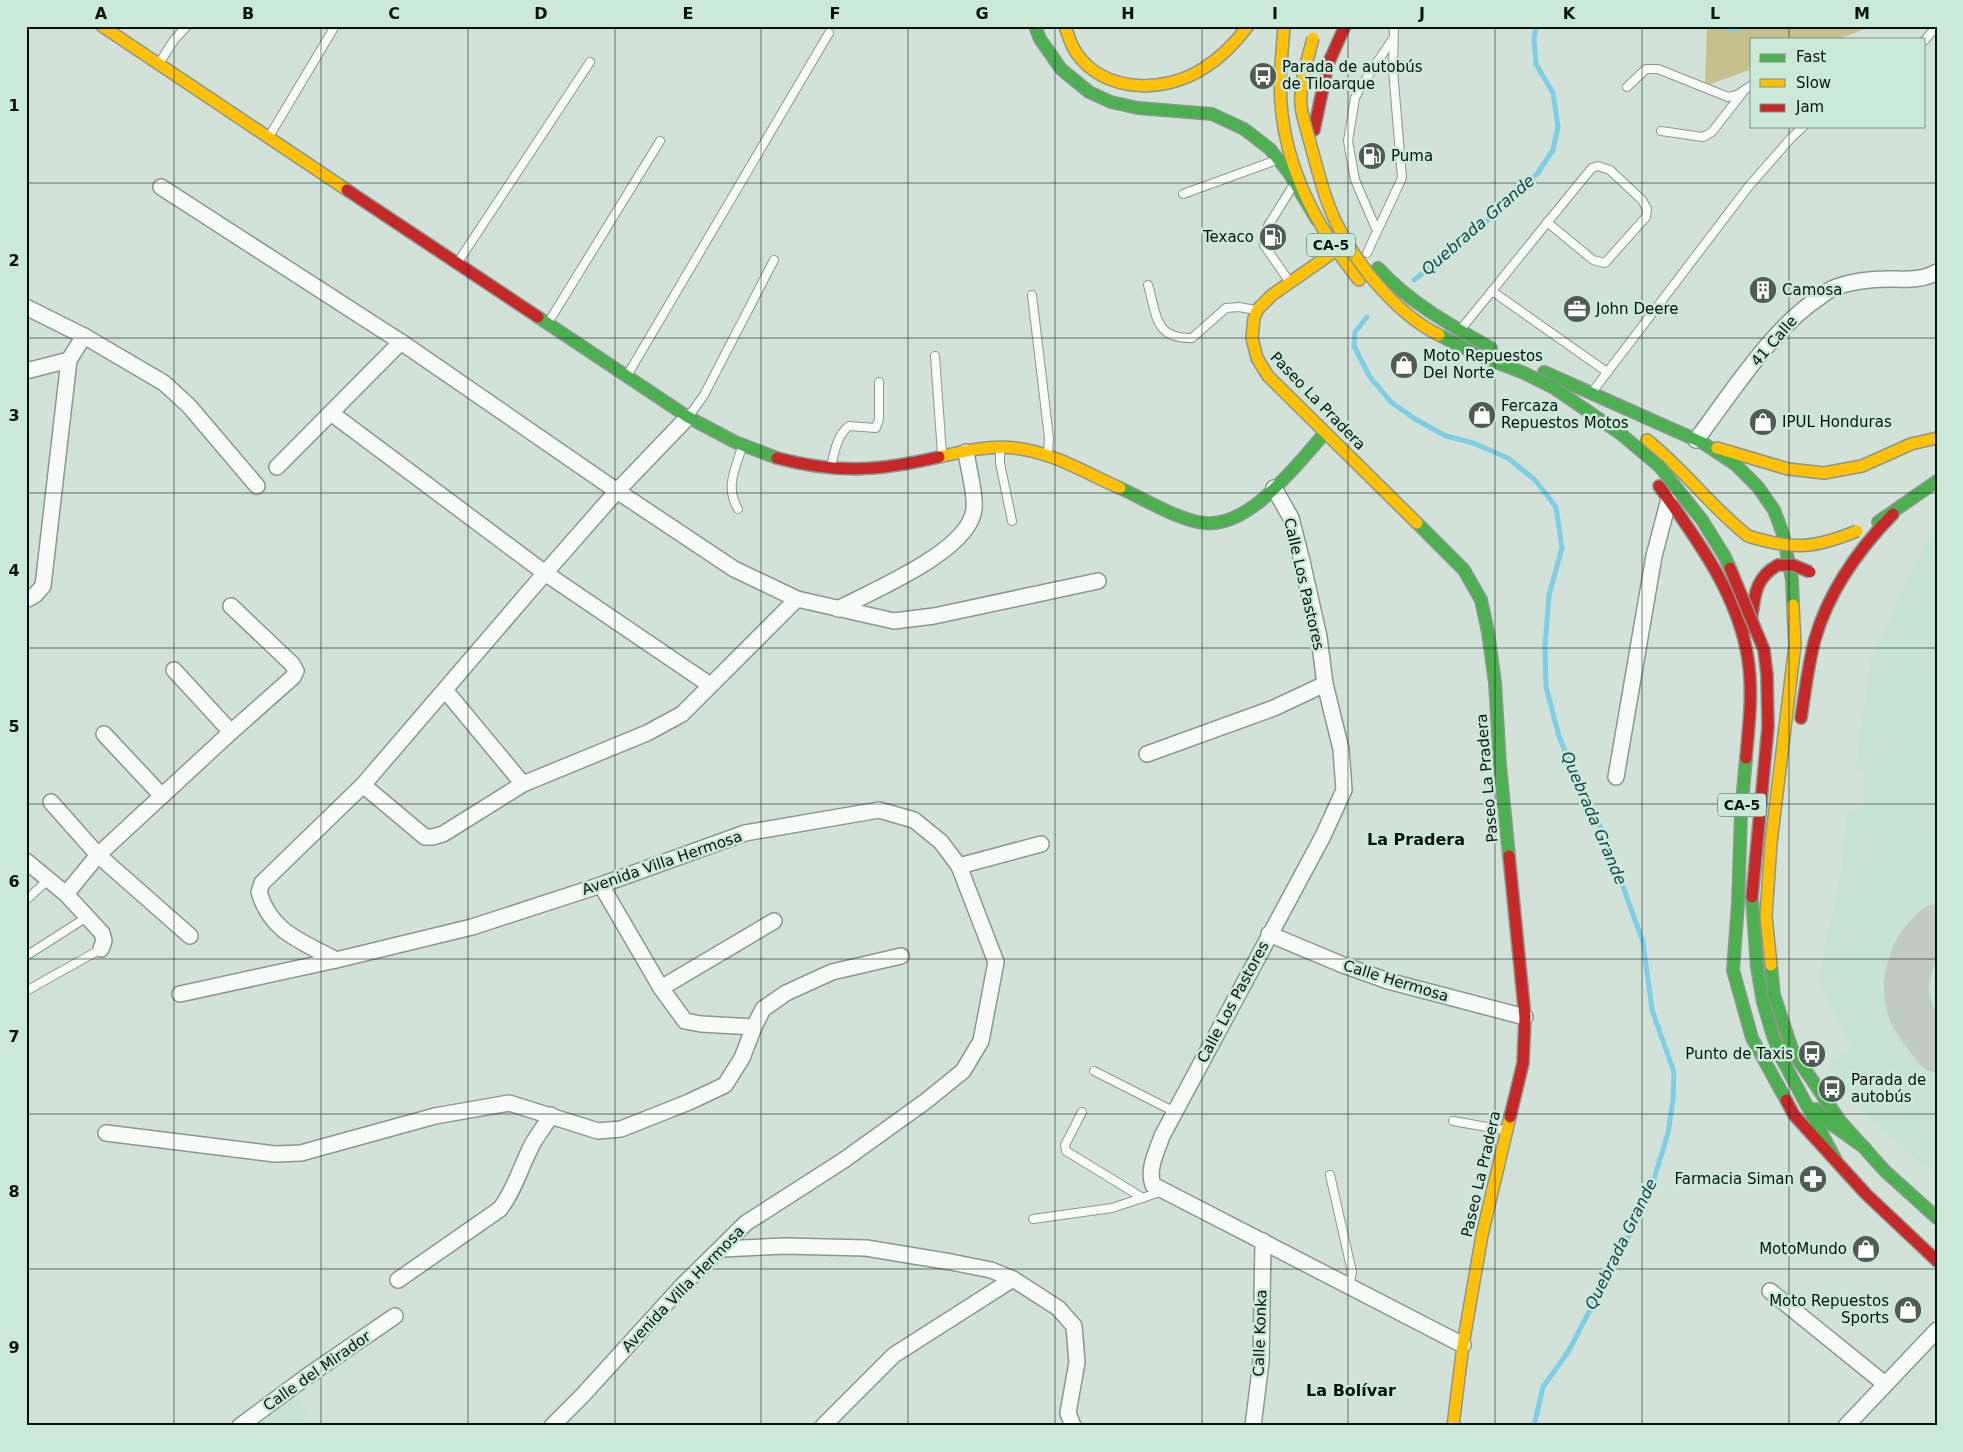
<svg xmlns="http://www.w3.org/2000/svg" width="1963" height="1452" font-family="'DejaVu Sans',sans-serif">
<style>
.built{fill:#c7e3d3}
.forest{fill:#c6c08c}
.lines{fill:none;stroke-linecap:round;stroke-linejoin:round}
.stream{stroke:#7ecee6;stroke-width:5}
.taxiway{stroke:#c1cac5;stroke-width:45}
.lane-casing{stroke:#8a978f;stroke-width:10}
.street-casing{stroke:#8a978f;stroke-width:18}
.fast-casing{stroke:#8a978f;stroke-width:14}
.slow-casing{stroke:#8a978f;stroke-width:14}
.jam-casing{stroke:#8a978f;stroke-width:14}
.lane{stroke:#f8fbf9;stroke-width:8}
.street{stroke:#f8fbf9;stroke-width:15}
.fast{stroke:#4caf50;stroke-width:11}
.slow{stroke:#ffc107;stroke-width:11}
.jam{stroke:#c62828;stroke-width:11}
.fast-bridge-casing{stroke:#8a978f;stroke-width:14;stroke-linecap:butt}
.slow-bridge-casing{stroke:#8a978f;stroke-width:14;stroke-linecap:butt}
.jam-bridge-casing{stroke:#8a978f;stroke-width:14;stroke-linecap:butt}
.fast-bridge{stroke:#4caf50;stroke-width:11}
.slow-bridge{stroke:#ffc107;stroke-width:11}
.jam-bridge{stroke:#c62828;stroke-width:11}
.grid{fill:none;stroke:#08120d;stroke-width:1;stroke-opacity:0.55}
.labels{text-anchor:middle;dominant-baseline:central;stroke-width:5;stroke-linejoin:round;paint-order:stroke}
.shield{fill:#cbe9d8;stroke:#42524a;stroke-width:1}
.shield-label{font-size:14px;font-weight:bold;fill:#08120d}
.poi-label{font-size:15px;fill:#08120d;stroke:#cbe9d8;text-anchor:start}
.street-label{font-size:15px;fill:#08120d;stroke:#cbe9d8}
.water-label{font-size:16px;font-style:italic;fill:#144353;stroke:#cbe9d8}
.neighbourhood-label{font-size:16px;font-weight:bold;fill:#08120d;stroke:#cbe9d8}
.neatline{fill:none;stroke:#08120d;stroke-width:2}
.grid-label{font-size:16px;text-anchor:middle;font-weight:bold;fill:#08120d}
</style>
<rect width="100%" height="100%" fill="#d2e2d9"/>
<g class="built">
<polygon points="1937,529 1937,1178 1872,1119 1828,1064 1852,1048 1820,982 1819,975 1842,869 1847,815 1865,806 1864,773 1856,766 1871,659 1922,550"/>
<polygon points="296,1397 315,1426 252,1426"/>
</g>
<polygon class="forest" points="1707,26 1873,26 1838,39 1752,39 1752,69 1705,86"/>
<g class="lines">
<g class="stream">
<polyline points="1722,26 1732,30 1744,26"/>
<polyline points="1414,280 1471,236 1537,174 1553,150 1558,127 1553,93 1536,64 1534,39 1536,26"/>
<polyline points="1367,317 1355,332 1354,346 1370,377 1391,402 1415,419 1446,436 1473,443 1508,458 1535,480 1556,507 1562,548 1549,595 1545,647 1546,687 1559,736 1578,784 1604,834 1643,942 1652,1010 1674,1072 1673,1100 1668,1133 1651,1189 1635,1224 1568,1352 1543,1387 1534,1426"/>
</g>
<path class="taxiway" d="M1937 926C1911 947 1897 987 1914 1018 1920 1029 1929 1039 1937 1050"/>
<defs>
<g id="lane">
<polyline points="1924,41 1937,26"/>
<polyline points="160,62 174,40 187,26"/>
<polyline points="1627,87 1646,69 1658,69 1728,97 1737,95 1752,85"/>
<polyline points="1661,131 1703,137 1712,132 1743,92"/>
<polyline points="270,135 335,26"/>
<polyline points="1183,194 1274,161"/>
<polyline points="1268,226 1291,189"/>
<polyline points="1377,231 1355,180 1348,141 1355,98 1360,88 1392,40"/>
<polyline points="1264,245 1289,281"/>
<polyline points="1367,253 1402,178 1393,70 1394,26"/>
<polyline points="458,262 590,62"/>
<path d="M1148 285C1157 315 1154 339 1192 338L1226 308 1239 307 1256 310"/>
<path d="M1492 291C1525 250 1558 209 1592 168L1598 166 1610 170 1642 200 1647 209 1646 217 1605 263 1593 260 1547 222"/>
<polyline points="1032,295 1049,438 1048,453"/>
<polyline points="548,323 660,141"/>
<polyline points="1461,329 1492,291 1607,372"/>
<polyline points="935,356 942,454"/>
<polyline points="628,374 829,33"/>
<polyline points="1593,391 1749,186 1791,138 1804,126"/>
<polyline points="689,416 704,395 774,260"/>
<polyline points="1000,449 1000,463 1012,521"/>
<path d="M831 468C834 453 837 435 849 426L876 428 879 419V382"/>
<path d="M738 509C725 487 735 470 742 447"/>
<polyline points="26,900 48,880"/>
<polyline points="26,956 87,917"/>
<polyline points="26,991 101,949"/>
<polyline points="1094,1071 1175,1112"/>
<polyline points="1082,1112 1065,1145 1066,1151 1143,1198"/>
<polyline points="1453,1121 1504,1130"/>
<polyline points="1330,1175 1352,1272 1349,1286"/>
<polyline points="1033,1219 1112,1208 1163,1191"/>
</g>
<g id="street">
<polyline points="161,187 401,342 617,491 734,569 797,599 894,621 934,616 1098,581"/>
<polyline points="26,307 84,336 164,383 189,406 257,486"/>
<polyline points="26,371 69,360 84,336"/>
<polyline points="331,413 545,573 710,685"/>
<path d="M1696 440C1731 394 1772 328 1820 297 1825 293 1830 289 1836 287 1853 281 1871 279 1888 279 1905 279 1922 281 1937 272"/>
<polyline points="277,467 401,342"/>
<path d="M1274 488 1291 518 1301 557 1319 637 1325 684 1341 749 1344 790 1323 836 1162 1136C1157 1151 1147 1169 1153 1185L1463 1345"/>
<polyline points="26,600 35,595 43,586 69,360"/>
<path d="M838 609C872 591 970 551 974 509 976 495 968 467 966 452"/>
<polyline points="174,670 231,732"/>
<polyline points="445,690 523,784"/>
<polyline points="104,734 162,796"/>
<polyline points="1147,754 1274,708 1325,684"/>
<polyline points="1616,777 1654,556 1669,499"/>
<polyline points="363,785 425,837 432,837 443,834 523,784 647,733 682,714 797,599"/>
<polyline points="51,802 98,855 190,936"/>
<polyline points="26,861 66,894 102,933 104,941 101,949"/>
<polyline points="959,866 1041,844"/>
<polyline points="601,885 661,988 685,1021 701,1024 754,1027"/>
<polyline points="66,894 98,855 231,732 293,677 296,671 292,664 231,606"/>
<polyline points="1269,934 1343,965 1388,981 1525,1017"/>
<polyline points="661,988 774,921"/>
<polyline points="180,994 336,960"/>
<polyline points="106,1133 275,1154 301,1153 435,1116 509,1103 598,1131 621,1129 689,1102 725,1085 742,1058 754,1027 763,1009 786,993 832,972 901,956"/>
<polyline points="721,1249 785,1246 866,1248 951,1262 991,1270 1013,1279 1058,1308 1074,1326 1077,1362 1068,1413 1073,1426"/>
<path d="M398 1280 500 1209C514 1191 520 1169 530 1149 535 1137 545 1127 551 1115"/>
<polyline points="1770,1291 1885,1384"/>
<polyline points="240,1426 306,1377 395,1316"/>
<path d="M552 1426 582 1396 682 1286 746 1223 844 1160 926 1101 963 1071 981 1041 996 962 959 866 941 842 914 820 879 810 745 833 601 885 472 927 336 960C302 941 271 933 259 892L262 883 363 785 545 573 617 491 688 417"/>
<polyline points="823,1426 894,1355 1013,1279"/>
<polyline points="1253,1426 1261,1362 1263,1241"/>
<polyline points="1846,1426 1937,1330"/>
</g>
<g id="fast">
<polyline points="1035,26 1040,39 1061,69 1089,92 1111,102 1138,108 1212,114 1244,129 1270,149 1289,173 1317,220"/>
<path d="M1378 268C1410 303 1450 325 1491 348"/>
<polyline points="538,317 688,417 735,442 777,458"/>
<polyline points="1544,372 1703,443 1736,465 1758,487 1774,510 1783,534 1792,580 1793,605"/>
<path d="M1120 488C1144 499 1180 521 1205 523 1250 528 1298 463 1325 433"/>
<polyline points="1878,522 1937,481"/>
<polyline points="1417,523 1464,570 1481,600 1488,632 1495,683 1500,765 1509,856"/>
<polyline points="1746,758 1741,813 1738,904 1733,970 1752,1038 1786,1100"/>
<polyline points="1752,897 1757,967 1763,1002 1773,1036 1782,1059 1837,1162"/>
<polyline points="1771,965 1774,995 1793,1052 1840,1121 1885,1171 1937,1218"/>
<polyline points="1816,1109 1827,1121 1865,1148"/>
</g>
<g id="slow">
<polyline points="102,26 347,190"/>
<path d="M1065 26C1068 36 1071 45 1077 54 1106 94 1166 93 1204 68 1222 57 1235 43 1248 26"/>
<path d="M1284 26C1282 55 1278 85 1282 114 1289 176 1321 233 1359 280"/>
<polyline points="1335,251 1272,295 1258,309 1254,318 1252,338 1257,358 1268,376 1417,523"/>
<path d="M1647 440C1684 469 1711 507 1748 536"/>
<polyline points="1717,448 1788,469 1824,473 1862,466 1911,444 1937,438"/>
<path d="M939 457C964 451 990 445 1015 448 1052 452 1086 473 1120 488"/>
<polyline points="1771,965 1766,916 1771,843 1795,645 1793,605"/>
<polyline points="1453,1426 1463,1345 1482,1235 1510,1117"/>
</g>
<g id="jam">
<polyline points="1314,130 1328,64 1345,26"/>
<polyline points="347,190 538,317"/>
<path d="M777 458C837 474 879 471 939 457"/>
<path d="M1659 486C1696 538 1738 594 1748 659 1753 692 1749 725 1746 758"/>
<path d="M1750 628C1755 601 1752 579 1778 565"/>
<path d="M1801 718C1805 692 1808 665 1815 639 1829 590 1858 550 1893 514"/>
<polyline points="1509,856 1525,1017 1523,1063 1510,1117"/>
<polyline points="1786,1100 1794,1115 1866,1194 1937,1261"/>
</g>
</defs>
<use href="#lane" class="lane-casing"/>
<use href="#street" class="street-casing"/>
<use href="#fast" class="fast-casing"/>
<use href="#slow" class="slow-casing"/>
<use href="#jam" class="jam-casing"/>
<use href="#lane" class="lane"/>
<use href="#street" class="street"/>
<use href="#fast" class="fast"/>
<use href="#slow" class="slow"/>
<use href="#jam" class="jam"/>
<defs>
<polyline id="fast-bridge" points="1439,335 1480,356 1524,373 1554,388 1621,434 1660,467 1702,520 1725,557 1730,568"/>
<g id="slow-bridge">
<path d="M1313 38C1308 59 1299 83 1301 105 1302 118 1308 133 1311 146 1319 175 1326 205 1341 232 1361 270 1400 316 1439 335"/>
<path d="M1748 536C1793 550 1813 549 1857 531"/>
</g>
<g id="jam-bridge">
<polyline points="1778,565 1793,565 1810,572"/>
<polyline points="1730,568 1764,650 1767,675 1768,727 1752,897"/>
</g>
</defs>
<use href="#fast-bridge" class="fast-bridge-casing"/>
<use href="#slow-bridge" class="slow-bridge-casing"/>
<use href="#jam-bridge" class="jam-bridge-casing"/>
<use href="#fast-bridge" class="fast-bridge"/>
<use href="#slow-bridge" class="slow-bridge"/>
<use href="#jam-bridge" class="jam-bridge"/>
</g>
<path class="grid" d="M174 26V1426M321 26V1426M468 26V1426M615 26V1426M761 26V1426M908 26V1426M1055 26V1426M1202 26V1426M1348 26V1426M1495 26V1426M1642 26V1426M1789 26V39M1789 126V1426M26 183H1937M26 338H1937M26 493H1937M26 648H1937M26 804H1937M26 959H1937M26 1114H1937M26 1269H1937"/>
<defs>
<symbol id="bus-disc" viewBox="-11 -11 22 22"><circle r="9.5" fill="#4f5b54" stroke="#cbe9d8"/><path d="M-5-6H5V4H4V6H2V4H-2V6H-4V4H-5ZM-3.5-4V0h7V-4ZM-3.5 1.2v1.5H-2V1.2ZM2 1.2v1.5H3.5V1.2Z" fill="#fff"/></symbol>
<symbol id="fuel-disc" viewBox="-11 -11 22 22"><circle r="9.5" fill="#4f5b54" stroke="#cbe9d8"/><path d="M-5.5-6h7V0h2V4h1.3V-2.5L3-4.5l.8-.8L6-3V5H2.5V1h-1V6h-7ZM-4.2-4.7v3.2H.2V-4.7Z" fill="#fff"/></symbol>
<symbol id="building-disc" viewBox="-11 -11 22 22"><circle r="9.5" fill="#4f5b54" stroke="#cbe9d8"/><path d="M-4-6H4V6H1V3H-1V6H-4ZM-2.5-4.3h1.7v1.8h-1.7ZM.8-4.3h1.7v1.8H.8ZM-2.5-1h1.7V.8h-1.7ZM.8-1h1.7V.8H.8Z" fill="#fff"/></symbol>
<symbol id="office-disc" viewBox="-11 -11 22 22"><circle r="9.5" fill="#4f5b54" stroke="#cbe9d8"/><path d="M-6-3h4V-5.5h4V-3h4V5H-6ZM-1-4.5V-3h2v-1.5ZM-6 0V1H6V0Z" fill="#fff"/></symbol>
<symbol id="shop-disc" viewBox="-11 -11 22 22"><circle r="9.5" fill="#4f5b54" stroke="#cbe9d8"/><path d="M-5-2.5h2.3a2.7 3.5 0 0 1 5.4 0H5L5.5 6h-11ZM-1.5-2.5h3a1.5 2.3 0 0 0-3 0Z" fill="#fff"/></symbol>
<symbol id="pharmacy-disc" viewBox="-11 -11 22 22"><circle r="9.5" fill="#4f5b54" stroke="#cbe9d8"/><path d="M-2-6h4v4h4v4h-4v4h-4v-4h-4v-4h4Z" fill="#fff"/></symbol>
</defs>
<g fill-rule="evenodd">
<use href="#bus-disc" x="1247" y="60" width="32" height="32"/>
<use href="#fuel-disc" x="1356" y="140" width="32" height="32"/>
<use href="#fuel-disc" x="1257" y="221" width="32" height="32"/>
<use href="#building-disc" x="1747" y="274" width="32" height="32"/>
<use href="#office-disc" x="1561" y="293" width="32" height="32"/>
<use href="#shop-disc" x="1388" y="349" width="32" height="32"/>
<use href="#shop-disc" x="1466" y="399" width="32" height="32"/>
<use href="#shop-disc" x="1747" y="406" width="32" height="32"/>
<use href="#bus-disc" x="1796" y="1038" width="32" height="32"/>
<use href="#bus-disc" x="1816" y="1073" width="32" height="32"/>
<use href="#pharmacy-disc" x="1797" y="1163" width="32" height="32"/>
<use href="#shop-disc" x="1850" y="1233" width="32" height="32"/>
<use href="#shop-disc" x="1892" y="1294" width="32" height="32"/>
</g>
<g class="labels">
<g class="shield">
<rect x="1307" y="233.5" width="48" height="23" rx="4"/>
<rect x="1718" y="793.5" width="48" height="23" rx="4"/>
</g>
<g class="shield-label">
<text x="1331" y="245">CA-5</text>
<text x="1742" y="805">CA-5</text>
</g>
<g class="poi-label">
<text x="1282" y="67">Parada de autobús<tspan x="1282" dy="17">de Tiloarque</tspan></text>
<text x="1391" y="156">Puma</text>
<text x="1254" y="237" text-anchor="end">Texaco</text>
<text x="1782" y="290">Camosa</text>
<text x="1596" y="309">John Deere</text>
<text x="1423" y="356">Moto Repuestos<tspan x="1423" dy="17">Del Norte</tspan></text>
<text x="1501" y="406">Fercaza<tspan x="1501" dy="17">Repuestos Motos</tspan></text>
<text x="1782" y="422">IPUL Honduras</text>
<text x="1793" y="1054" text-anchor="end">Punto de Taxis</text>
<text x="1851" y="1080">Parada de<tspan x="1851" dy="17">autobús</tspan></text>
<text x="1794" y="1179" text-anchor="end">Farmacia Siman</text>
<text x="1847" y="1249" text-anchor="end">MotoMundo</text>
<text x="1889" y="1301" text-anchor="end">Moto Repuestos<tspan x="1889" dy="17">Sports</tspan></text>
</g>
<g class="street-label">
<text transform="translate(1774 341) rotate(-49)">41 Calle</text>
<text transform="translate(1318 401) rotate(46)">Paseo La Pradera</text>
<text transform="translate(1304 584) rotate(77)">Calle Los Pastores</text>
<text transform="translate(1487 778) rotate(-95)">Paseo La Pradera</text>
<text transform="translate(662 863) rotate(-19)">Avenida Villa Hermosa</text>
<text transform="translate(1396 981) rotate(17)">Calle Hermosa</text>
<text transform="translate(1233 1002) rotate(-62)">Calle Los Pastores</text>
<text transform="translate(1481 1174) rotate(-77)">Paseo La Pradera</text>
<text transform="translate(683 1289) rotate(-46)">Avenida Villa Hermosa</text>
<text transform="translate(1260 1333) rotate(-88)">Calle Konka</text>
<text transform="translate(317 1371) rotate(-35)">Calle del Mirador</text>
</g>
<g class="water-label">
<text transform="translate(1478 225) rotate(-41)">Quebrada Grande</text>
<text transform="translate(1594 818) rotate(67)">Quebrada Grande</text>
<text transform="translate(1621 1244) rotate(-64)">Quebrada Grande</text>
</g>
<g class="neighbourhood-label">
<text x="1416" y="839">La Pradera</text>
<text x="1351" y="1390">La Bolívar</text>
</g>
</g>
<rect width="1963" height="1452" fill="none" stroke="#cbe9d8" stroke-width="55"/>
<rect x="1750" y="38" width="175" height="90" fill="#cbe9d8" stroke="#7d9387"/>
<rect x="1760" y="54" width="25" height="8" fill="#4caf50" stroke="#7d9387"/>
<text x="1796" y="62" font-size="15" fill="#08120d">Fast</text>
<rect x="1760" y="79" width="25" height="8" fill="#ffc107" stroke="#7d9387"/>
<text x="1796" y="88" font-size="15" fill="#08120d">Slow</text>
<rect x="1760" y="104" width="25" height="8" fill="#c62828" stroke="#7d9387"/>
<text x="1796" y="112" font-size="15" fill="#08120d">Jam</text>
<rect x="28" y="28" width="1908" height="1396" class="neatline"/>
<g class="grid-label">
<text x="101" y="19">A</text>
<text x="248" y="19">B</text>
<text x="394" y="19">C</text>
<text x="541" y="19">D</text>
<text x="688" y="19">E</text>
<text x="835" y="19">F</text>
<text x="982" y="19">G</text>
<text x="1128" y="19">H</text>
<text x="1275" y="19">I</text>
<text x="1422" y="19">J</text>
<text x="1569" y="19">K</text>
<text x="1715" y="19">L</text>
<text x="1862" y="19">M</text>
<text x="14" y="111">1</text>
<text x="14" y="266">2</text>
<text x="14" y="421">3</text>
<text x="14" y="576">4</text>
<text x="14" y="732">5</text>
<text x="14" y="887">6</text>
<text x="14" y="1042">7</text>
<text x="14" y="1197">8</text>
<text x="14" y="1353">9</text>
</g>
</svg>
